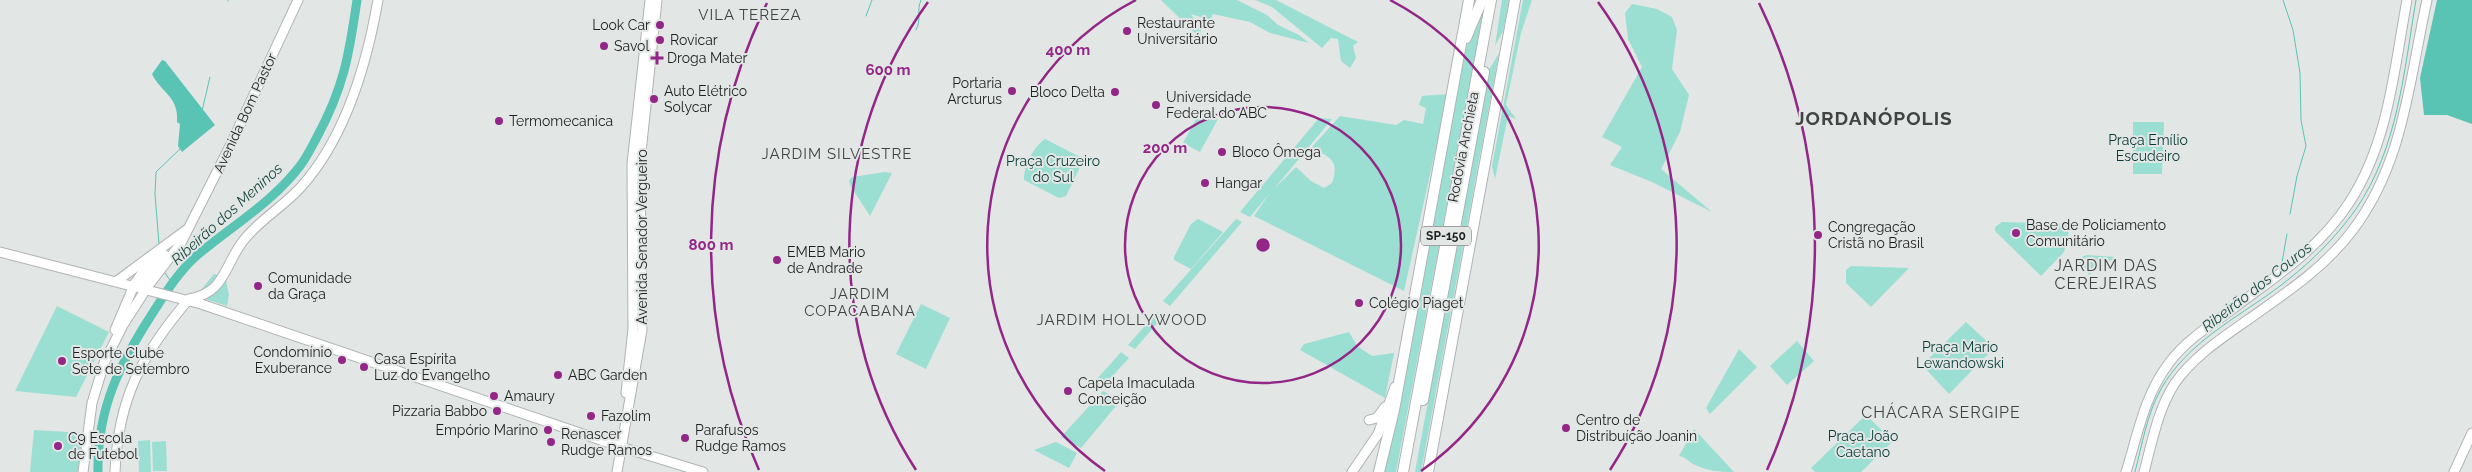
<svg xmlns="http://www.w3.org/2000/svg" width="2472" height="472" font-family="Raleway,sans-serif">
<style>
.green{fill:#9bdfd3}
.water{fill:#5ac4b4}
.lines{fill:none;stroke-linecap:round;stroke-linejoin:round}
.stream{stroke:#5ac4b4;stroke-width:1}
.river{stroke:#5ac4b4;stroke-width:9}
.major-casing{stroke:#b0b3b3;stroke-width:11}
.highway-casing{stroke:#b0b3b3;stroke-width:12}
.major{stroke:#fff;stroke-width:9}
.highway{stroke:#fff;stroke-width:10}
.ring{fill:none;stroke:#932687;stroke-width:2.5}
.poi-dot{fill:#932687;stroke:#e2e6e5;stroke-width:2}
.labels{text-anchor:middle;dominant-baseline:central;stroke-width:4;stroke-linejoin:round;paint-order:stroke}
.shield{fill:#e2e6e5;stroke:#5a5b5b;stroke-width:1}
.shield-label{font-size:12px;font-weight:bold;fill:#1f2020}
.poi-label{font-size:14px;fill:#1f2020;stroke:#e2e6e5;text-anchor:start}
.street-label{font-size:14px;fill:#1f2020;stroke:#e2e6e5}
.park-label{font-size:14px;fill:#083b35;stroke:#e2e6e5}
.neighbourhood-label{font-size:15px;letter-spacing:1px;fill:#414443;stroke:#e2e6e5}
.water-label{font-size:15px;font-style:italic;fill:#1b4a43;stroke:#e2e6e5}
.quarter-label{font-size:16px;letter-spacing:1px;fill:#414443;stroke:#e2e6e5}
.district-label{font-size:19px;font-weight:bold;letter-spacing:1px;fill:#414443;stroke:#e2e6e5}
.centre{fill:#932687;stroke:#e2e6e5;stroke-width:2.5}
.ring-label{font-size:15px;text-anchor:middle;font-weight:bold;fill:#932687;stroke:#e2e6e5;stroke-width:4;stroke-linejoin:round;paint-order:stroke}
</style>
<rect width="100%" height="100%" fill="#e2e6e5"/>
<g class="green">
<polygon points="1161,0 1237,0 1267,15 1278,25 1299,35 1309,43 1270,33 1250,22 1213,14 1210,20 1191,14 1201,31 1200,38"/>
<polygon points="1255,0 1276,0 1358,42 1353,46 1356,58 1350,68 1341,61 1338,39 1331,38 1322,48 1272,7"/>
<polygon points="1502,0 1509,0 1503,31 1495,46"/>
<polygon points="1523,0 1532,0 1521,33 1506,105 1516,119 1508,116 1495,179 1492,166"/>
<polygon points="1485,4 1396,472 1384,472 1398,415 1407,355 1465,50"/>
<polygon points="1632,4 1657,9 1672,17 1677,30 1672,69 1689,95 1680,132 1661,169 1712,212 1652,182 1610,165 1622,147 1602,137 1642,67 1628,39 1625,13"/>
<polygon points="1499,53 1421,472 1415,472 1489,70"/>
<path d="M1448 94 1404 291 1254 216 1269 194 1250 217 1240 212 1319 118 1332 119 1274 189 1296 167 1311 181 1324 188 1332 183C1340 160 1330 157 1311 148L1340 116 1396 125 1404 120 1423 124 1426 108 1419 105 1422 96Z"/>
<polygon points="1201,110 1218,119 1200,152 1183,143"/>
<polygon points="2133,122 2164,122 2162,174 2133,174"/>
<path d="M1045 139 1080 157 1081 165 1066 196 1059 198 1024 180C1023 167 1034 146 1045 139Z"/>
<polygon points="885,172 892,173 870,216 850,185 849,180 852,177"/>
<polygon points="1198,219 1223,232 1191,269 1174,260 1174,257 1191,224"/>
<polygon points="1236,219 1242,222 1170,306 1163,301"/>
<polygon points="2002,222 2071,224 2064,252 2041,276 1995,231 1995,227"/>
<polygon points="2086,255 2116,257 2089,275 2077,260"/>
<polygon points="1851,266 1909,268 1871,307 1846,283 1846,270"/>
<polygon points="214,274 225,276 229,295 227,306 196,296"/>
<polygon points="921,304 950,318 926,369 896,354"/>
<polygon points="57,306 109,332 76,397 15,391"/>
<polygon points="1157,312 1164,315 1135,349 1128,345"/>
<polygon points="1966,322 1994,348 1949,394 1922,365"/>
<polygon points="1349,332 1357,346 1372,356 1394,353 1385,398 1300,350 1304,344"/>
<polygon points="1797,341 1814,361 1787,385 1770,366"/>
<polygon points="1739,349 1757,367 1710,414 1706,408"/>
<polygon points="1121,352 1129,358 1106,383 1097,379"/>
<polygon points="1103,391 1121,400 1081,448 1061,437"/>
<polygon points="1866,415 1893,441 1861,472 1815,472 1811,468"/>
<path d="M1694 429 1734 472C1719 472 1707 471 1693 464 1688 461 1686 457 1679 456Z"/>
<polygon points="34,430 85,433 80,472 30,472"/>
<polygon points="150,440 151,472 139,472 138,441"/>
<polygon points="166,441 167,471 153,471 152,442"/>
<polygon points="1056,442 1077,453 1069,468 1034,450"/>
</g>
<g class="water">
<polygon points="2437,0 2472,0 2472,124 2447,115 2424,115 2420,78"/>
<path d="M162 60 165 61 215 125 182 152 178 146 180 124 177 122C179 96 161 93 152 74Z"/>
</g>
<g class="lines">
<g class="stream">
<polyline points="2283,0 2293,30 2300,73 2301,120 2306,146 2297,176 2290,214"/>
<polyline points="228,1 228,0"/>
<polyline points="866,16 872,0"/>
<path d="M916 30C922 19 916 11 921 0"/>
<polyline points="202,111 210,77"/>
<polyline points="159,244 155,194 156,172 180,149"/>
<polyline points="2281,268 2287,234"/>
<polyline points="165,273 172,283"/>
<path d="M2135 472C2142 445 2147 414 2161 389 2187 343 2235 319 2276 289 2307 266 2334 240 2356 209 2398 148 2404 71 2416 0"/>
</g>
<path class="river" d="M98 472C97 408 120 363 154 311 166 292 178 273 195 257 230 227 272 203 300 166 307 157 312 146 317 137 344 87 349 55 357 0"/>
<defs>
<g id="major">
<polyline points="0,252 201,304 621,447 703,472"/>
<polyline points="117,281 186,230"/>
<polyline points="142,287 165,255"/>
<polyline points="115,330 135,283 157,252"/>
<polyline points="104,363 123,325 148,286 181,243 230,146 298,0"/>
<polyline points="626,393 633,329 632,164 650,0"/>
<polyline points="1369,420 1377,418 1385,407"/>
<polyline points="83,472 92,403 106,357"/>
<path d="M115 472C118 398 142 354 189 299 225 293 224 266 243 241 259 220 283 207 301 187 345 138 367 63 378 0"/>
<polyline points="617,472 642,330 640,162 657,0"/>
<polyline points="1352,472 1378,434 1395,387"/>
<path d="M2126 472C2138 434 2144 396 2169 363 2183 344 2203 330 2223 316 2269 281 2317 252 2349 203 2389 142 2394 69 2407 0"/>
<path d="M2144 472C2152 442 2158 409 2175 383 2194 356 2222 338 2249 319 2286 293 2324 268 2352 231 2404 163 2409 81 2427 0"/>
<polyline points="2454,472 2472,433"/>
</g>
<g id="highway">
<polyline points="1466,38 1482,0"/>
<polyline points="1423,400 1484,72"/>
<polyline points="1379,472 1394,410 1469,0"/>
<polyline points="1403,472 1491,0"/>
<polyline points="1428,472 1515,0"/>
</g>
</defs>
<use href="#major" class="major-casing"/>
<use href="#highway" class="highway-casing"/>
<use href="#major" class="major"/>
<use href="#highway" class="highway"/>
</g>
<g class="ring">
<circle cx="1263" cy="245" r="138"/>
<path d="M1105 471A276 276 0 0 1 1136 0M1390 0A276 276 0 0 1 1421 471"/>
<path d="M916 470A414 414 0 0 1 928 2M1598 2A414 414 0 0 1 1610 470"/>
<path d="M759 470A552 552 0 0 1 767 3M1759 3A552 552 0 0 1 1767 470"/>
</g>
<g class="poi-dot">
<circle cx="660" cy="25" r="5"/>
<circle cx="1127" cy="31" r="5"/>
<circle cx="660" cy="40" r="5"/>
<circle cx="604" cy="46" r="5"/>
<path d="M654.5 50.5h5v5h5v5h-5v5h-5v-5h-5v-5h5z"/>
<circle cx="1012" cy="91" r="5"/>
<circle cx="1115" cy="92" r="5"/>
<circle cx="654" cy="99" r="5"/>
<circle cx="1156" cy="105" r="5"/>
<circle cx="499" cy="121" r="5"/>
<circle cx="1222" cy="152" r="5"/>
<circle cx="1205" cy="183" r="5"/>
<circle cx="2016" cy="233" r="5"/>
<circle cx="1818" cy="235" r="5"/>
<circle cx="777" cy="260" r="5"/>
<circle cx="258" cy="286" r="5"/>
<circle cx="1359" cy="303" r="5"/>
<circle cx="342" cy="360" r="5"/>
<circle cx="62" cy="361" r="5"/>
<circle cx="364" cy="367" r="5"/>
<circle cx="558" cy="375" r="5"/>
<circle cx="1068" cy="391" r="5"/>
<circle cx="494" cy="396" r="5"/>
<circle cx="497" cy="411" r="5"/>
<circle cx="591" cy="416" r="5"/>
<circle cx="1566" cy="428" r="5"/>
<circle cx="548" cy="430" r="5"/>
<circle cx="685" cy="438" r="5"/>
<circle cx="551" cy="442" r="5"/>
<circle cx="58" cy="446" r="5"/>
</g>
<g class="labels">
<rect class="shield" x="1421" y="226.5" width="50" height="19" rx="4"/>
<g class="shield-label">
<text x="1446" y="236">SP-150</text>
</g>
<g class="poi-label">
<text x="1137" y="23">Restaurante<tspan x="1137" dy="16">Universitário</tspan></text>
<text x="650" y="25" text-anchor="end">Look Car</text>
<text x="670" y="40">Rovicar</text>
<text x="614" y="46">Savol</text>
<text x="667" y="58">Droga Mater</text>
<text x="1002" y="83" text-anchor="end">Portaria<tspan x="1002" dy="16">Arcturus</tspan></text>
<text x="664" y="91">Auto Elétrico<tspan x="664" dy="16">Solycar</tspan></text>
<text x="1105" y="92" text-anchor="end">Bloco Delta</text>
<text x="1166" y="97">Universidade<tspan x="1166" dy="16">Federal do ABC</tspan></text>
<text x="509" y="121">Termomecanica</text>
<text x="1232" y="152">Bloco Ômega</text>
<text x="1215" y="183">Hangar</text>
<text x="2026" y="225">Base de Policiamento<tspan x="2026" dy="16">Comunitário</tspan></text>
<text x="1828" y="227">Congregação<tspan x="1828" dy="16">Cristã no Brasil</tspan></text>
<text x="787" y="252">EMEB Mario<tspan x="787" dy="16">de Andrade</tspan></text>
<text x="268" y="278">Comunidade<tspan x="268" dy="16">da Graça</tspan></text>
<text x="1369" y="303">Colégio Piaget</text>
<text x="332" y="352" text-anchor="end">Condomínio<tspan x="332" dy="16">Exuberance</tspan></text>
<text x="72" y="353">Esporte Clube<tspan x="72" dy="16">Sete de Setembro</tspan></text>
<text x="374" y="359">Casa Espírita<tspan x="374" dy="16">Luz do Evangelho</tspan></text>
<text x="568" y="375">ABC Garden</text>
<text x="1078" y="383">Capela Imaculada<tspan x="1078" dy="16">Conceição</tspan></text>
<text x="504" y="396">Amaury</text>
<text x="487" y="411" text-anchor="end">Pizzaria Babbo</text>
<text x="601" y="416">Fazolim</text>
<text x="1576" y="420">Centro de<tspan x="1576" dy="16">Distribuíção Joanin</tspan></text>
<text x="538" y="430" text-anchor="end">Empório Marino</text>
<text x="695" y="430">Parafusos<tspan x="695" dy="16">Rudge Ramos</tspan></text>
<text x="561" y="434">Renascer<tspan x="561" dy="16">Rudge Ramos</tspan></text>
<text x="68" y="438">C9 Escola<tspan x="68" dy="16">de Futebol</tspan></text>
</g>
<g class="street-label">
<text transform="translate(245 113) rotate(-65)">Avenida Bom Pastor</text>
<text transform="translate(1463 147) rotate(-79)">Rodovia Anchieta</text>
<text transform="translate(642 237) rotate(-90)">Avenida Senador Vergueiro</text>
</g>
<g class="park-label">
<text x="2148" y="140">Praça Emílio<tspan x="2148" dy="16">Escudeiro</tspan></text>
<text x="1053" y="161">Praça Cruzeiro<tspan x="1053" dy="16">do Sul</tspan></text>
<text x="1960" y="347">Praça Mario<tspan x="1960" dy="16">Lewandowski</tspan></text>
<text x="1863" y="436">Praça João<tspan x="1863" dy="16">Caetano</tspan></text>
</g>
<g class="neighbourhood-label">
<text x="750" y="15">VILA TEREZA</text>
<text x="837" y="154">JARDIM SILVESTRE</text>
<text x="860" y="294">JARDIM<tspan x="860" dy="17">COPACABANA</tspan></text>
<text x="1122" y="320">JARDIM HOLLYWOOD</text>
</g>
<g class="water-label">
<text transform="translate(227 214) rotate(-42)">Ribeirão dos Meninos</text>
<text transform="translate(2257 287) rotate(-38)">Ribeirão dos Couros</text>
</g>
<g class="quarter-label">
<text x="2106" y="265">JARDIM DAS<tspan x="2106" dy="18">CEREJEIRAS</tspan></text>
<text x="1941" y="412">CHÁCARA SERGIPE</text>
</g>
<g class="district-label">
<text x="1874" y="118">JORDANÓPOLIS</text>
</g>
</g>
<circle cx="1263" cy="245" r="8" class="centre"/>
<g class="ring-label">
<text x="1068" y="55">400 m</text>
<text x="888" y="75">600 m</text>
<text x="1165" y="153">200 m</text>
<text x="711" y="250">800 m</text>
</g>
</svg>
